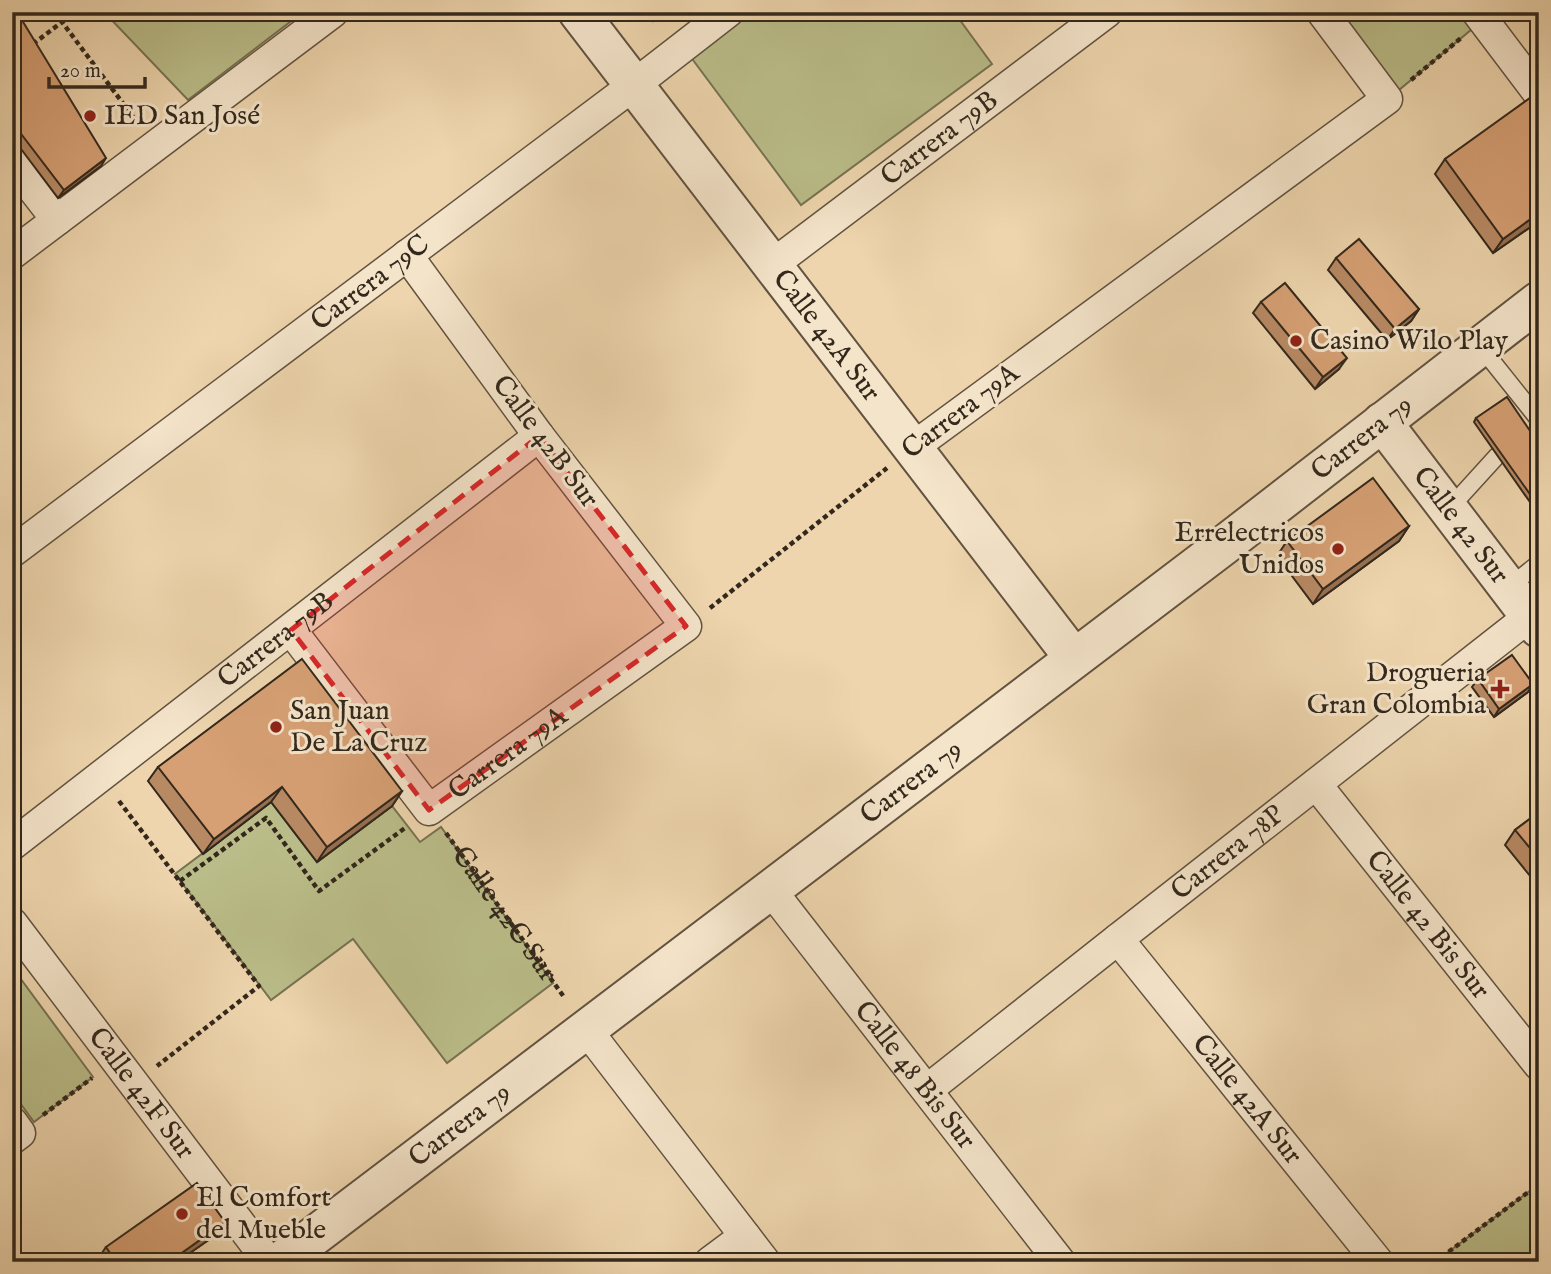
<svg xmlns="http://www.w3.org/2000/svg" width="1551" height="1274" font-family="'IM FELL English',serif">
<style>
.green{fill:#babd89;stroke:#767252;stroke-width:2}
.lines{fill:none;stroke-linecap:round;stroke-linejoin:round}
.service-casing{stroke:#625340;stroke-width:19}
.minor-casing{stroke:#625340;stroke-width:33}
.tertiary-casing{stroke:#625340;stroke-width:42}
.path{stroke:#33281c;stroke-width:4.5;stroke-dasharray:5 3.5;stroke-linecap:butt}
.service{stroke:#f4e4ca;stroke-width:16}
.minor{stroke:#f4e4ca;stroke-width:30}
.tertiary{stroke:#f4e4ca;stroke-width:38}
.wall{fill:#b88a64;stroke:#33281c;stroke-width:2}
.shaded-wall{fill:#967051;stroke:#33281c;stroke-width:2}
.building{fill:#d6a074;stroke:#33281c;stroke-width:2}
.marked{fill:#d62828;fill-opacity:0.2;stroke:#d62828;stroke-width:5;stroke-dasharray:14 9;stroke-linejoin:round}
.poi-dot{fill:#8f2418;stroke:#f4e4ca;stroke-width:2.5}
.labels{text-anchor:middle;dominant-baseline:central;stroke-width:6;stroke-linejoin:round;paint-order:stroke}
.poi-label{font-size:28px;fill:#33281c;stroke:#f4e4ca;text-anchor:start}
.street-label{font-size:28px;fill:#33281c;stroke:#f4e4ca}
</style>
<rect width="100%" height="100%" fill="#eed5ad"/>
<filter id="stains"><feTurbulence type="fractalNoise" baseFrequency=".00286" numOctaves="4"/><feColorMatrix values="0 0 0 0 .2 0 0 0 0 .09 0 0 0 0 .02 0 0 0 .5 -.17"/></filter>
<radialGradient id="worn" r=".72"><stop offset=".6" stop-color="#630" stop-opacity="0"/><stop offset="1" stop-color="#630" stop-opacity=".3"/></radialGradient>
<g class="green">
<polygon points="104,12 303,12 188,100"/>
<polygon points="749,12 954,12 992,64 801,205 690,56"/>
<polygon points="1341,12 1459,12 1472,29 1399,90"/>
<polygon points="271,802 317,862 392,806 420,842 441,827 553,983 447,1063 353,939 271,1000 175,874"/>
<polygon points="12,967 93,1077 34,1122 12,1092"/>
<polygon points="1539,1184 1539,1262 1435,1262"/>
</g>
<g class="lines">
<defs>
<g id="service">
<polyline points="1480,346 1539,420"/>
<polyline points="1448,510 1497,456"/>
<polyline points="1508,588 1539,563"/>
</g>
<g id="minor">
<polyline points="1477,12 1539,94"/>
<polyline points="12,162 57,220"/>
<polyline points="12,254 333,12"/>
<path id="s2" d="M772 265 1107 12"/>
<polyline points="912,448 1387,99 1322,12"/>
<path id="s3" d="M12 552 634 85 728 12"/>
<path id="s4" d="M291 630 429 810 686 626 539 436 407 255"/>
<path id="s5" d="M1316 784 1539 1065"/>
<path id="s6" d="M12 845 539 436"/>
<path id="s7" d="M770 889 1060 1262"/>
<path id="s8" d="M12 923 269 1262"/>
<path id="s9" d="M1118 939 1378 1262"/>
<polyline points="586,1029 765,1262"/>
<path id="s10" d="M927 1090 1118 939 1530 616"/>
<polyline points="12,1122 20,1133 12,1139"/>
<polyline points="710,1262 745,1236"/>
</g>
<g id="tertiary">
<path id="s11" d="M578 12 1074 658"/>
<path id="s12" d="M1382 422 1539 628"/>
<path id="s13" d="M280 1262 1223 546 1539 301"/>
</g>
</defs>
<use href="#service" class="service-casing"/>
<use href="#minor" class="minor-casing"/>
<use href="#tertiary" class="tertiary-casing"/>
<g class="path">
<polyline points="62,22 75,12"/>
<polyline points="33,44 62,22 137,122"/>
<polyline points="1411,80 1461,38"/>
<polyline points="710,608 887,468"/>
<polyline points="119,801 259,986 157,1066"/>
<path id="s1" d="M446 833 564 997"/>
<polyline points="180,881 266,818 319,891 405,828"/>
<polyline points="43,1115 92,1078"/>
<polyline points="1435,1262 1539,1184"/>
</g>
<use href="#service" class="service"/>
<use href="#minor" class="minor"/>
<use href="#tertiary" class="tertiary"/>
</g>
<g class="wall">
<polygon points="12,12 101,166 58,198 12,137"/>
<polygon points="646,12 665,12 653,21"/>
<polygon points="1539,102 1539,221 1493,253 1435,174 1445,159"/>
<polygon points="1336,258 1419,309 1411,321 1387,340 1328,270"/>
<polygon points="1261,302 1339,369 1315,389 1253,313"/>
<polygon points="1539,358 1539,379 1530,367 1532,363"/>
<polygon points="1476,418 1539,444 1539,515 1474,422"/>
<polygon points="1409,526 1399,541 1313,604 1277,556 1287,541"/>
<polygon points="1478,679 1528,692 1494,717 1472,687"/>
<polygon points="158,767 402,791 392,806 317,862 271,802 203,854 148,781"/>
<polygon points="1539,812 1539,887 1505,845 1515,830"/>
<polygon points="217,1234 177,1262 100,1262 98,1259 106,1247"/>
</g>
<g class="shaded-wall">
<polygon points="659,12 665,12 653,21 658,13"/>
<polygon points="106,158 101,166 58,198 64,190"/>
<polygon points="1539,213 1539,221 1493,253 1503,239"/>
<polygon points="1419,309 1411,321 1387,340 1395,329"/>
<polygon points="1347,358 1339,369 1315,389 1323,377"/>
<polygon points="1409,526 1399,541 1313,604 1323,589"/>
<polygon points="1533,684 1528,692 1494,717 1499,709"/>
<polygon points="282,787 271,802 203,854 214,839"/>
<polygon points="402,791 392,806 317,862 327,847"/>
<polygon points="225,1222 217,1234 177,1262 169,1262"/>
</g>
<g class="building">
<polygon points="12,12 17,12 106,158 64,190 12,122"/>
<polygon points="1534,95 1539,102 1539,213 1503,239 1445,159"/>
<polygon points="1359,239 1419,309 1395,329 1336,258"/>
<polygon points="1285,283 1347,358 1323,377 1261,302"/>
<polygon points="1539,358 1539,371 1532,363"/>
<polygon points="1507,397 1539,444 1539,507 1476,418"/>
<polygon points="1373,478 1409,526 1323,589 1287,541"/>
<polygon points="1512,655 1533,684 1499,709 1478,679"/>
<polygon points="302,659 402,791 327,847 282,787 214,839 158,767"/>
<polygon points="1539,812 1539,859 1515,830"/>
<polygon points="197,1183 225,1222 169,1262 116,1262 106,1247"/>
</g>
<path class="marked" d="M539 436 686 626 429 810 291 630Z"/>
<g class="poi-dot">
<circle cx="90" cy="116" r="7"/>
<circle cx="1296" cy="341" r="7"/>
<circle cx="1338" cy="549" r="7"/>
<path d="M1496.5 678.5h7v7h7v7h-7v7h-7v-7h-7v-7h7z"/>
<circle cx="276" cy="727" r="7"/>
<circle cx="182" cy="1214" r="7"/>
</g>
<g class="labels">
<g class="poi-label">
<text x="104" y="116">IED San José</text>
<text x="1310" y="341">Casino Wilo Play</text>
<text x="1324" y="533" text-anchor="end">Errelectricos<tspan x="1324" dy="32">Unidos</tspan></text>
<text x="1486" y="673" text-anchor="end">Drogueria<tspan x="1486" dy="32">Gran Colombia</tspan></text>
<text x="290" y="711">San Juan<tspan x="290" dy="32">De La Cruz</tspan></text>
<text x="196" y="1198">El Comfort<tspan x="196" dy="32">del Mueble</tspan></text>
</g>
<g class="street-label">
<text stroke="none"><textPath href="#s2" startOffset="210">Carrera 79B</textPath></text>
<text stroke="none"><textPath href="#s3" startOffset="448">Carrera 79C</textPath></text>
<text stroke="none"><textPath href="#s11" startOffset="408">Calle 42A Sur</textPath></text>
<text transform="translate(961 412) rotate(-37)">Carrera 79A</text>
<text stroke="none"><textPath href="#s13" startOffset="1360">Carrera 79</textPath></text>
<text transform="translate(545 442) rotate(53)">Calle 42B Sur</text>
<text stroke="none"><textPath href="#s12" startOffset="130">Calle 42 Sur</textPath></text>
<text stroke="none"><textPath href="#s6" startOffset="334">Carrera 79B</textPath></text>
<text stroke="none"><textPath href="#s4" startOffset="324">Carrera 79A</textPath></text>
<text stroke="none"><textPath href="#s13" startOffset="793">Carrera 79</textPath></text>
<text stroke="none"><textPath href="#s10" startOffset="383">Carrera 78P</textPath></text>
<text stroke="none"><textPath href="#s1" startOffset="100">Calle 42C Sur</textPath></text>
<text stroke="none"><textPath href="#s5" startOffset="180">Calle 42 Bis Sur</textPath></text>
<text stroke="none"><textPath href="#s7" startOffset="236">Calle 48 Bis Sur</textPath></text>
<text stroke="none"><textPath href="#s8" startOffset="214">Calle 42F Sur</textPath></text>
<text stroke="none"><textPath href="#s9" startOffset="206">Calle 42A Sur</textPath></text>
<text stroke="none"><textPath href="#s13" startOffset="226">Carrera 79</textPath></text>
</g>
</g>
<rect width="1551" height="1274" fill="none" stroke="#eed5ad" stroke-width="42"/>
<rect x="14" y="14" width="1523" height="1246" fill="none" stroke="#33281c" stroke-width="3.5"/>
<rect x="21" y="21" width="1509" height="1232" fill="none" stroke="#33281c" stroke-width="2"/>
<path d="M49 77v10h96v-10" fill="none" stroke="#33281c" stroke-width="3.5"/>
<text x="60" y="77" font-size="21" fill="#33281c" stroke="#f4e4ca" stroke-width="5" paint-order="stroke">20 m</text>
<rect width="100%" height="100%" filter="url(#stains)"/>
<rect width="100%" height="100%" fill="url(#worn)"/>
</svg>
